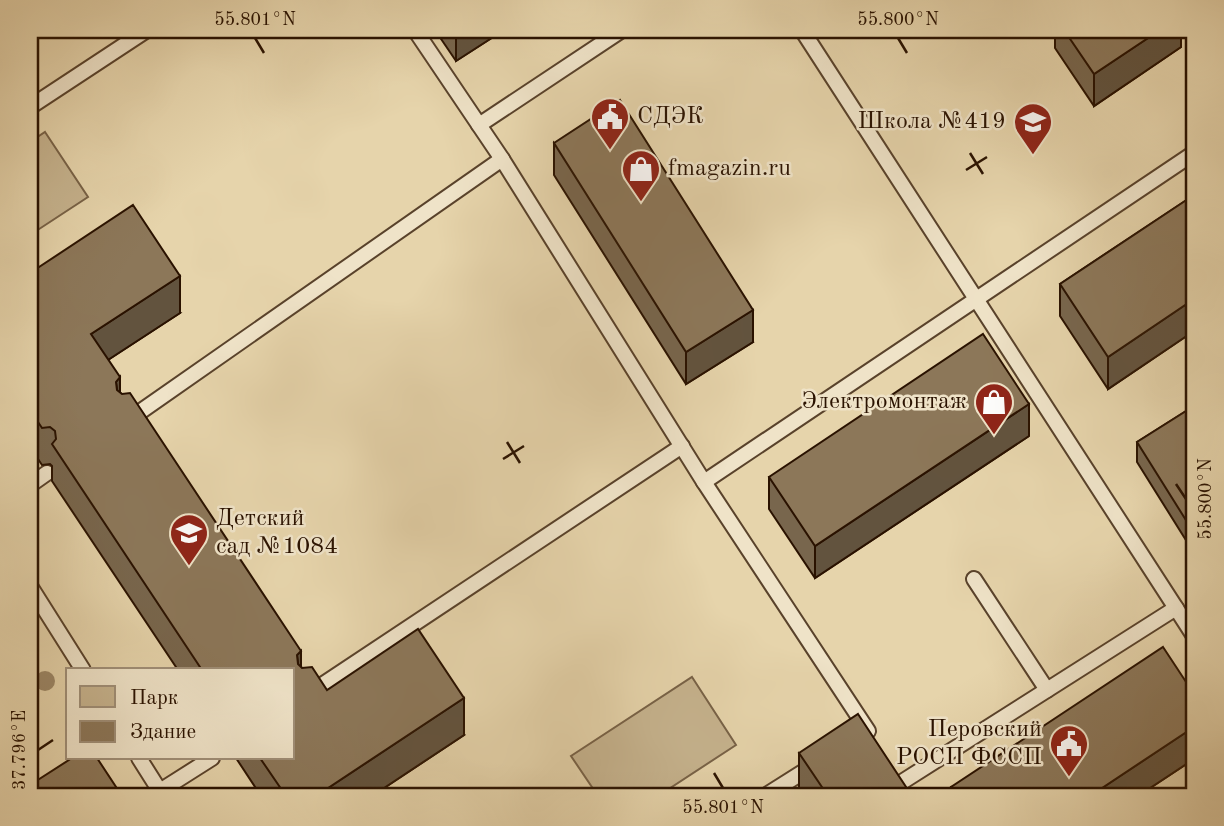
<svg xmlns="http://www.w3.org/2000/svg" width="1224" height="826" font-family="'Old Standard TT',serif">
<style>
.green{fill:#c6b38e;stroke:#786247;stroke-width:2}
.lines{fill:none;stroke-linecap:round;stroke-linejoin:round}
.lane-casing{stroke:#59422b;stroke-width:18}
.lane{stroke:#efe3c8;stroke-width:14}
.tree{fill:#9d8868}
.wall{fill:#78664d;stroke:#2a1200;stroke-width:2}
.shaded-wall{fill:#62533e;stroke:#2a1200;stroke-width:2}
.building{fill:#8c7759;stroke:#2a1200;stroke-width:2}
.ticks{fill:none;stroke:#2a1200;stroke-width:2.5}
.labels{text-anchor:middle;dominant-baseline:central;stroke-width:5;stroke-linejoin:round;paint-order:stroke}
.poi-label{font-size:24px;fill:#2a1200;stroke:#efe3c8;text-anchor:start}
.neatline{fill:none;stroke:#2a1200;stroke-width:2.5}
.ticks-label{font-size:18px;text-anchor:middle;fill:#2a1200}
</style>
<rect width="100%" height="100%" fill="#e6d4ab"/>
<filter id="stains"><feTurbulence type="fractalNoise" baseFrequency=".00286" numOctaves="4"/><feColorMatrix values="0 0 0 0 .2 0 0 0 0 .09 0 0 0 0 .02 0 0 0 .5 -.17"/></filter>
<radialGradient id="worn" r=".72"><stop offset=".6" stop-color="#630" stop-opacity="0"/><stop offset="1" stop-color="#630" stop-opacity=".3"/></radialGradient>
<g class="green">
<polygon points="45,132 88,197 30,235 30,142"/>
<polygon points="692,677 736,745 658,796 598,796 571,756"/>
</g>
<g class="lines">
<defs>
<g id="lane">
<polyline points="415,30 502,159 704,482 868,731"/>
<polyline points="802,30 1194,636"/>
<polyline points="30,107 147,30"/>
<polyline points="479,125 622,30"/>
<polyline points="127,421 502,159"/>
<polyline points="704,482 1194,153"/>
<polyline points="30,485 47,473"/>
<polyline points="974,579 1047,690"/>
<polyline points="30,586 83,670"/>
<polyline points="310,693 682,446"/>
<polyline points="139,758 163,796"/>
<polyline points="902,782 1176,608"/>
<polyline points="160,791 212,758"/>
<polyline points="765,796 814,765"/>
</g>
</defs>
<use href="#lane" class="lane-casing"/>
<use href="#lane" class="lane"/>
</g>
<circle class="tree" cx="45" cy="681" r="10"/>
<g class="wall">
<polygon points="435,30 504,30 456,61"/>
<polygon points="1055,30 1181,30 1181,47 1094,106 1055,48"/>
<polygon points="554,143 753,342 686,384 554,175"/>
<polygon points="1194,195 1194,331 1108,389 1060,316 1060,284"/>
<polygon points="30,273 180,313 108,360 120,392 301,667 327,690 464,735 372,796 261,796 236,758 292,758 292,670 178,670 52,481 52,466 50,464 42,465 30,447"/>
<polygon points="1194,406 1194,553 1137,462 1137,442"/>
<polygon points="1029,436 815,578 769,509 769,477"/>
<polygon points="799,753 912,796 804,796 799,790"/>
<polygon points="1194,759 1138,796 951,796 951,787"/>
</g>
<g class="shaded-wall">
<polygon points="456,30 504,30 456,61"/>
<polygon points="1160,30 1181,30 1181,47 1094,106 1094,74"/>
<polygon points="180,276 180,313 91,371 91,334"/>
<polygon points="1194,299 1194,331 1108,389 1108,357"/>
<polygon points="753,310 753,342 686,384 686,352"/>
<polygon points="120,377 120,414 116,382"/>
<polygon points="1029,404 1029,436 815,578 815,546"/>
<polygon points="301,651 301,688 297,655"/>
<polygon points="464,698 464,735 372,796 316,796"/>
<polygon points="1194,727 1194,759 1138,796 1090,796"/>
</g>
<g class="building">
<polygon points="1064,30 1160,30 1094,74"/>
<polygon points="620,100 753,310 686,352 554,143"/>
<polygon points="1194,195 1194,299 1108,357 1060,284"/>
<polygon points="133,205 180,276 91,334 120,377 116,382 117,390 122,394 130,393 301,651 297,655 298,664 302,668 312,667 327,690 418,629 464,698 316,796 286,796 260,758 292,758 292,670 202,670 52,444 56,439 55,431 50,427 42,428 30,410 30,273"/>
<polygon points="983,334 1029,404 815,546 769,477"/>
<polygon points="1194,406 1194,533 1137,442"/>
<polygon points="1163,647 1194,694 1194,727 1090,796 957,796 951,787"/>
<polygon points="858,714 912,796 828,796 799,753"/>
<polygon points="72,758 97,758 122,796 30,796 30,785"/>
</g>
<path class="ticks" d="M255 38 264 53M898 38 907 53M970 153 983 174M966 170 987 157M507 442 520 463M503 459 524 446M1176 484 1186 499M38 750 53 740M714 773 723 788"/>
<defs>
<symbol id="civic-pin" viewBox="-11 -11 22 30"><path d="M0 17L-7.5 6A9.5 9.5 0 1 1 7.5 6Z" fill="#8f2418" stroke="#efe3c8"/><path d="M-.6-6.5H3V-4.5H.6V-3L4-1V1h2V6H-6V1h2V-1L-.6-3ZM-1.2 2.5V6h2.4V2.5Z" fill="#fff"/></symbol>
<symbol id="school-pin" viewBox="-11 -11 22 30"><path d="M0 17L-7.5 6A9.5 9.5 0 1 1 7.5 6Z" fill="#8f2418" stroke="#efe3c8"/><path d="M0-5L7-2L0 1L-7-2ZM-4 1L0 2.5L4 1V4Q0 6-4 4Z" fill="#fff"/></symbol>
<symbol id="shop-pin" viewBox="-11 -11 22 30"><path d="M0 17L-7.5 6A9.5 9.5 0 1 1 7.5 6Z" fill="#8f2418" stroke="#efe3c8"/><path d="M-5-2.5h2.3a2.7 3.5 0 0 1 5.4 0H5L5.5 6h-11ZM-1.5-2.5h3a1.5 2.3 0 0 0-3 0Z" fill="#fff"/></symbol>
</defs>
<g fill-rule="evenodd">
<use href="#civic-pin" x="588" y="95" width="44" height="60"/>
<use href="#school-pin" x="1011" y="100" width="44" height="60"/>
<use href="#shop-pin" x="619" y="147" width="44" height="60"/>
<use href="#shop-pin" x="972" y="380" width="44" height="60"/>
<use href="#school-pin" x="167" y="511" width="44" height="60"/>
<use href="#civic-pin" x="1047" y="722" width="44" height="60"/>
</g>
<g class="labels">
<g class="poi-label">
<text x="637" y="117">СДЭК</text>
<text x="1006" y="122" text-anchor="end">Школа №419</text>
<text x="668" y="169">fmagazin.ru</text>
<text x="967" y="402" text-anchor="end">Электромонтаж</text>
<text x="216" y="519">Детский<tspan x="216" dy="28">сад №1084</tspan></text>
<text x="1042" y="730" text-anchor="end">Перовский<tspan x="1042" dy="28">РОСП ФССП</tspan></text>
</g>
</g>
<rect width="1224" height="826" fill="none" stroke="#e6d4ab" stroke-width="77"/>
<rect x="66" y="668" width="228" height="91" fill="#efe3c8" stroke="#a08f78" stroke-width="2"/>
<rect x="80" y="686" width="35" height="21" fill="#c6b38e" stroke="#a08f78" stroke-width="2"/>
<text x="130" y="704" font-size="21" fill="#2a1200">Парк</text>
<rect x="80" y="721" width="35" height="21" fill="#8c7759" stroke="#a08f78" stroke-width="2"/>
<text x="130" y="738" font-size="21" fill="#2a1200">Здание</text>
<rect x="38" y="38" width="1148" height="750" class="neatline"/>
<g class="ticks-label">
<text x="255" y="25">55.801°N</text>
<text x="898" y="25">55.800°N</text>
<text transform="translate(1205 499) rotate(-90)" y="6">55.800°N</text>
<text transform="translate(19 750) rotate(-90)" y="6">37.796°E</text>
<text x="723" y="813">55.801°N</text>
</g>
<rect width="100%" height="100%" filter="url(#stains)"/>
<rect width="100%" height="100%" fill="url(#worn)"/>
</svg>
